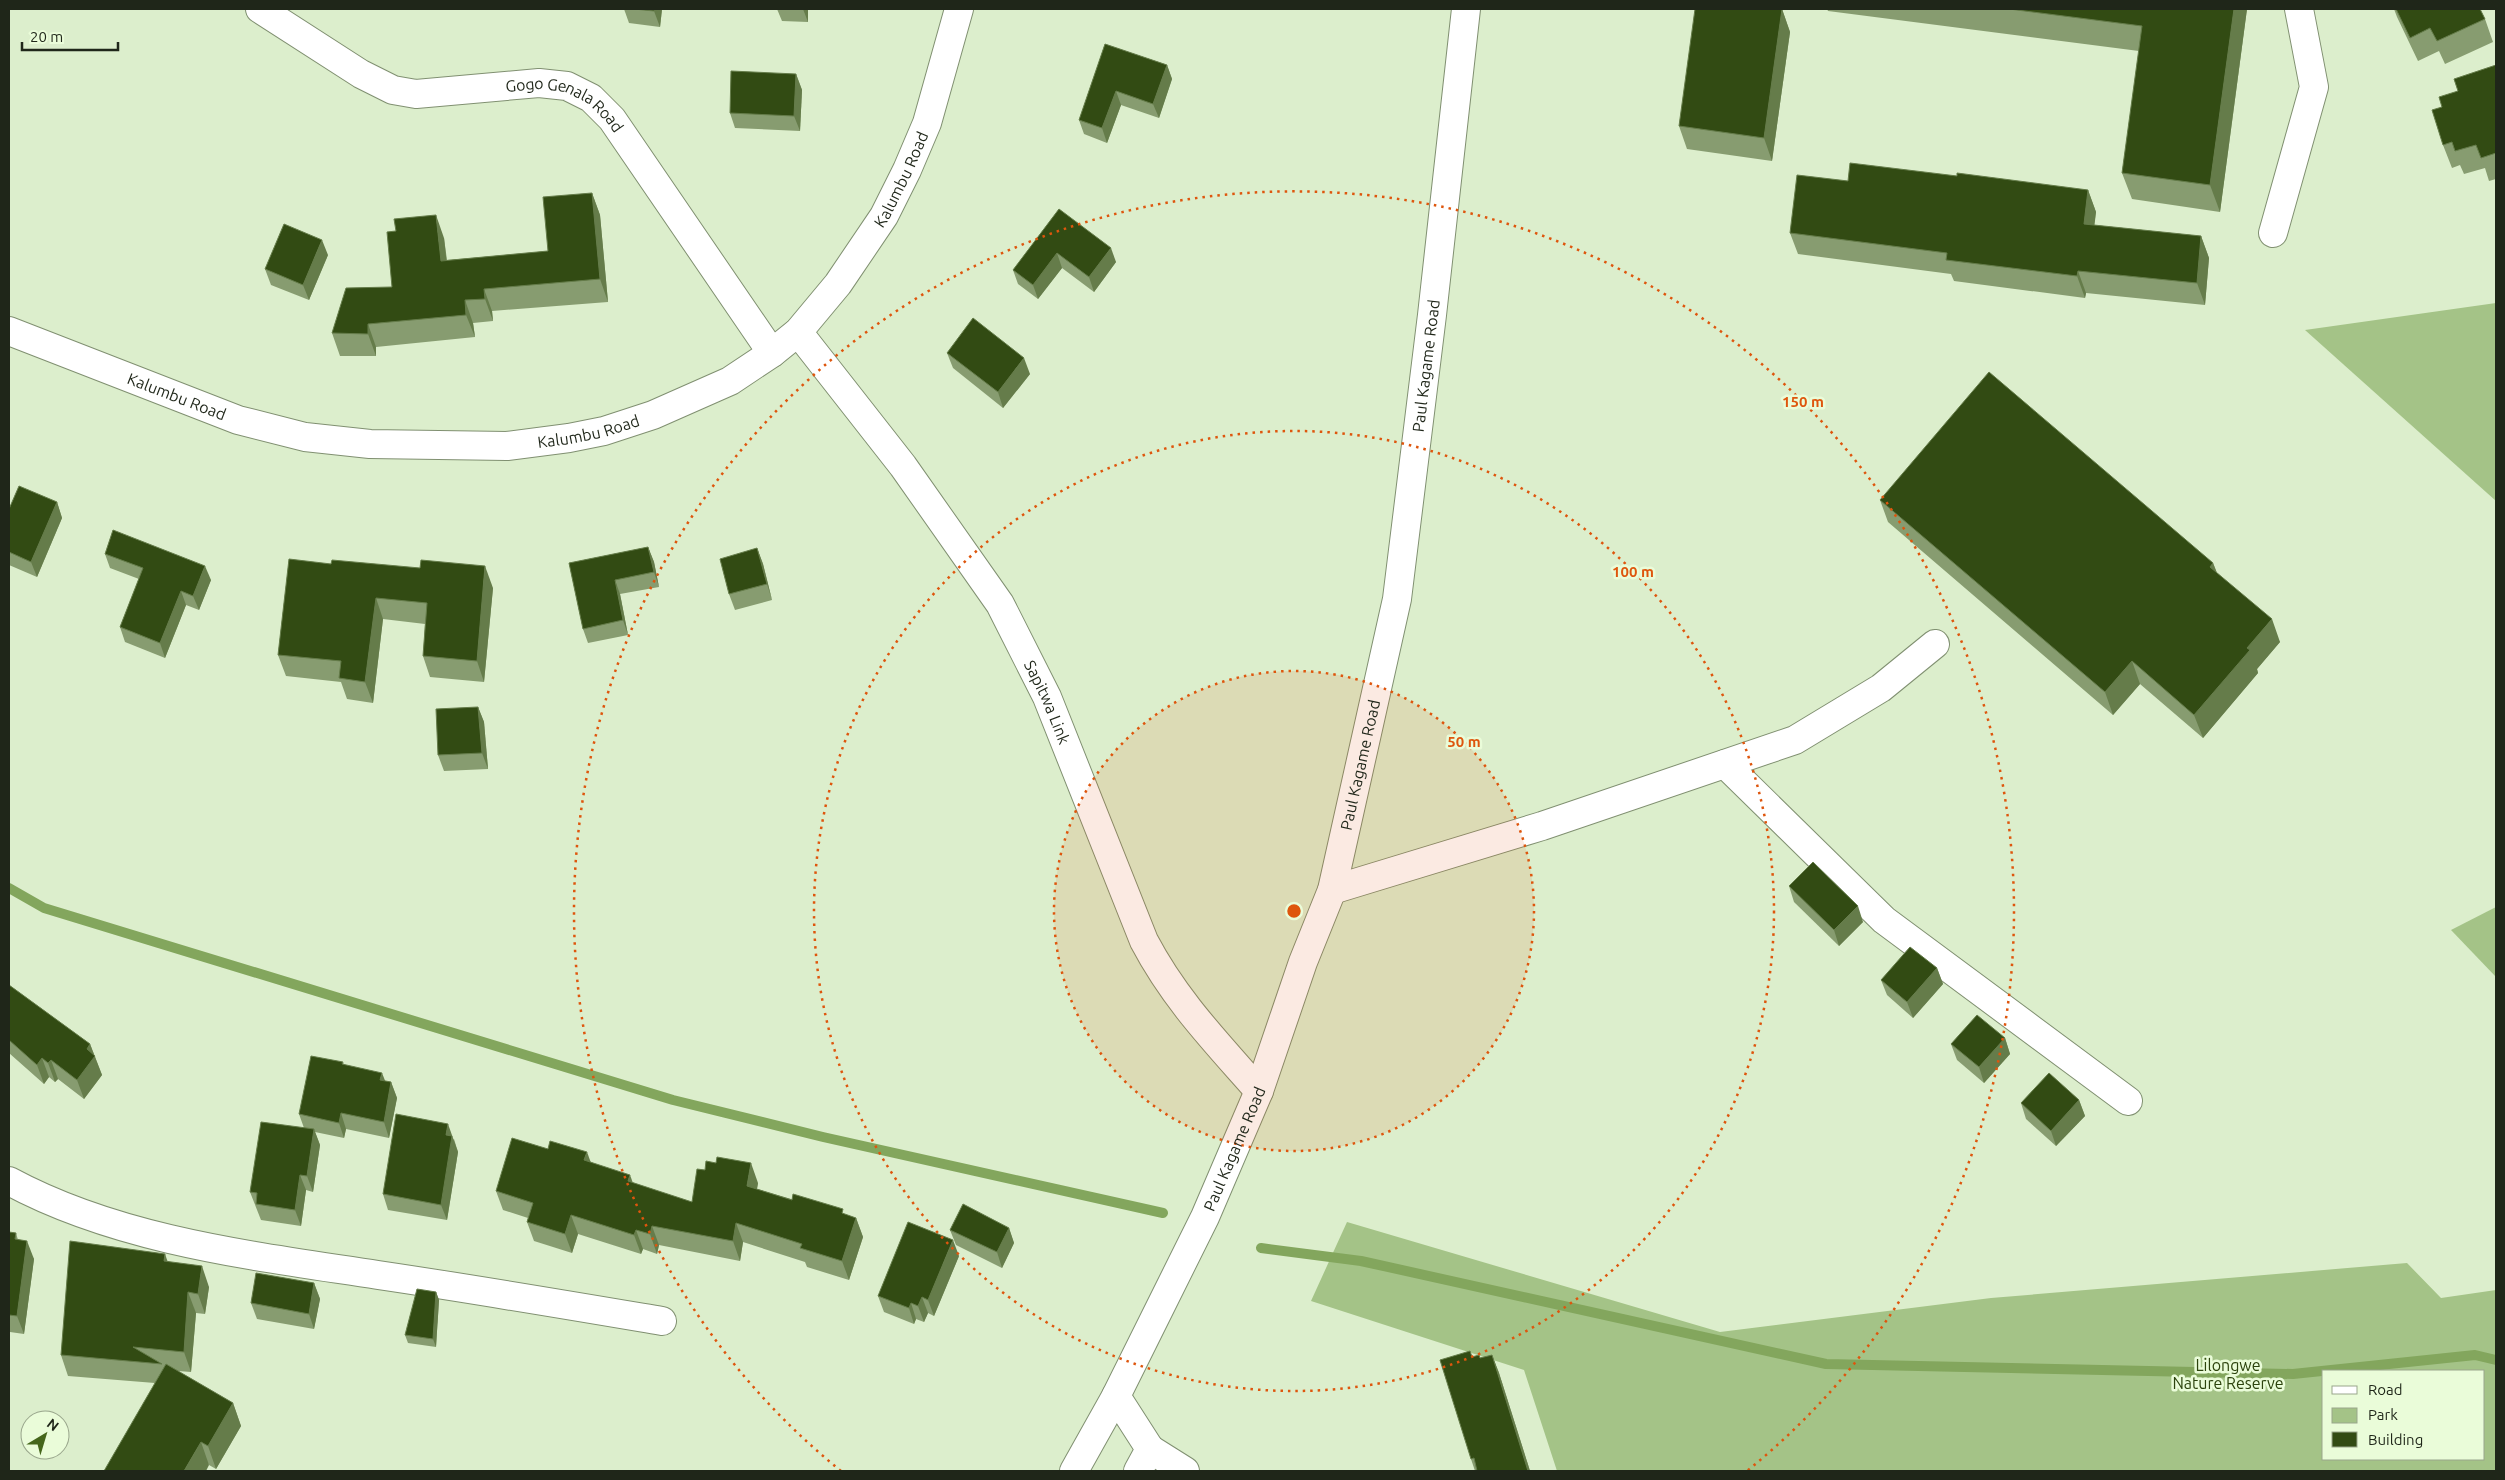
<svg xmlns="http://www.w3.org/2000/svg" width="2505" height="1480" font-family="Ubuntu,sans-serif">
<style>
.green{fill:#a4c387;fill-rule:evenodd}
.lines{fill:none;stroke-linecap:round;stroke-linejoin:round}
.stream{stroke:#83a65d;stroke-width:10}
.minor-casing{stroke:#809071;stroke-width:30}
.minor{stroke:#fff;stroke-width:28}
.wall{fill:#879c70}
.shaded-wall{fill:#657c4a}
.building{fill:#324b13;stroke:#657c4a}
.ring{fill:none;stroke:#de560d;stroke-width:2.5;stroke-dasharray:2.5 5}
.labels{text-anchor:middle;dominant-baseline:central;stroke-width:5;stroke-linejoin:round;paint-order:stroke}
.street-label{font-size:16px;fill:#1f2619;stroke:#eafcd9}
.park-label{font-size:16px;fill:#2c430d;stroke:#eafcd9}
.centre{fill:#de560d;stroke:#eafcd9;stroke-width:2.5}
.ring-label{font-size:15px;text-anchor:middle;font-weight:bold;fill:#de560d;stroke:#eafcd9;stroke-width:5;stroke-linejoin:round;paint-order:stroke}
</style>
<rect width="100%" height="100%" fill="#dceecc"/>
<g class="green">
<polygon points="2496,303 2496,501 2305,330"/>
<polygon points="2496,907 2496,977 2451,930"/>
<path d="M1347 1222 1720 1332 1991 1298 2407 1263 2441 1298 2496 1290V1471H1557L1524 1370 1311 1301ZM2324 1371H2484V1459H2324Z"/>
</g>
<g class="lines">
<g class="stream">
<polyline points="9,888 44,908 673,1100 823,1137 1163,1213"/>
<polyline points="1261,1248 1361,1261 1826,1364 2293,1374 2475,1355 2496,1360"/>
</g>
<defs>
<g id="minor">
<path id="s1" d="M260 9 361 74 393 90 416 94 539 83 567 86 591 98 612 119 772 353"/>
<polyline points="2273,233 2314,87 2299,9"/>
<path id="s2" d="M9 331 238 420 305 437 370 444 507 446 569 438 604 431 653 415 730 381 772 353 798 332 838 284 884 216 907 170 927 123 959 9"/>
<path id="s3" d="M798 332 903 466 1000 604 1047 697 1144 941C1175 1000 1216 1042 1259 1091"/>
<polyline points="1725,764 1884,920 2128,1101"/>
<polyline points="1332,890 1542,826 1795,740 1881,688 1935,644"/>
<path d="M9 1181C120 1241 255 1256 378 1275 473 1289 567 1305 662 1321"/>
<polyline points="1116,1396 1150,1449 1138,1471"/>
<polyline points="1150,1449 1185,1471"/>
<path id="s4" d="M1074 1471 1116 1396 1205 1217 1259 1091 1303 962 1332 890 1397 599 1432 315 1466 9"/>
</g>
</defs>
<use href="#minor" class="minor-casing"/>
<use href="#minor" class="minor"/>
</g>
<g class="wall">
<polygon points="624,9 662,9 660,27 629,23"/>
<polygon points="777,9 808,9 808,22 782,21"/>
<polygon points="1782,9 1790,32 1772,161 1687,149 1679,126"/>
<polygon points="1827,9 2247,9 2220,212 2132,199 2122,173 2139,51 1828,11"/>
<polygon points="2394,9 2480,9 2485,19 2493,42 2445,64 2439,51 2418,61 2397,17"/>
<polygon points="1105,44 1167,65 1172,79 1159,118 1121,105 1107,143 1084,134 1079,120"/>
<polygon points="2496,65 2496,179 2489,181 2485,168 2464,174 2460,165 2452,168 2443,145 2442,107 2458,91"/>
<polygon points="796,74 802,90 800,131 735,128 730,113"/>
<polygon points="1957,176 2088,190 2096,212 2094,225 2201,236 2209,258 2205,305 2086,293 2085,298 1954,281 1951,274 1798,254 1790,233 1848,181"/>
<polygon points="592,193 600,215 608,302 492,311 493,321 473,323 475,337 376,347 376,356 340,356 332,333 392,287 444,238 447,260 548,251"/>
<polygon points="1059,209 1116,262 1094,292 1062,268 1038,299 1018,284 1013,270"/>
<polygon points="328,255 309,300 271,285 265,269"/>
<polygon points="947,353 1030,374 1003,408 953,368"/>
<polygon points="1880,500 2213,563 2217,573 2280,642 2257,669 2258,673 2203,738 2140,684 2113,715 1888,522"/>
<polygon points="57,502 62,518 37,577 9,565 9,509"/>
<polygon points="648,547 654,562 659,587 620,594 628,635 588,643 583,629 569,563"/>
<polygon points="757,548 763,564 772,600 735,610 729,594"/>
<polygon points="105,554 211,580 199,610 186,605 165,658 125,642 120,627 139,579 110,568"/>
<polygon points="289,559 493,588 484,682 430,677 423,656 425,624 383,619 373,703 347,699 341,682 286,676 278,655"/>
<polygon points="478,707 484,722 488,769 444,771 438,755"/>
<polygon points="1789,886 1863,922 1839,946 1794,902"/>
<polygon points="1937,968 1943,984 1913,1018 1887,995 1881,980"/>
<polygon points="9,985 90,1044 102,1075 84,1099 58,1079 55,1082 49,1077 44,1084 9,1053"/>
<polygon points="2005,1038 2010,1054 1984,1083 1957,1060 1951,1044"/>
<polygon points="343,1062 344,1065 385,1081 391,1082 397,1098 389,1138 346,1129 344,1138 315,1132 320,1145 313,1192 306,1190 301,1226 261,1220 250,1192 304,1128 299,1114"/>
<polygon points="2079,1100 2085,1116 2056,1146 2026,1119 2021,1103"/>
<polygon points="454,1139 458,1152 447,1220 388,1210 383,1194"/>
<polygon points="548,1149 591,1162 633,1183 692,1202 758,1183 757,1189 856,1218 863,1237 849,1280 807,1267 805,1262 743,1242 740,1261 659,1245 657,1254 643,1249 641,1254 578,1234 572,1253 534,1241 527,1222 528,1218 503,1210 496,1191"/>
<polygon points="1009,1228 1014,1243 1002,1268 956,1245 950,1230"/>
<polygon points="9,1232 16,1233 18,1240 34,1259 24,1334 10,1332 9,1346"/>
<polygon points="959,1256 934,1316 928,1313 924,1322 916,1319 914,1324 884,1312 878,1296"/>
<polygon points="168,1261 209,1287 205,1314 196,1313 191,1372 178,1371 233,1403 241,1426 216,1469 209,1465 155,1383 68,1376 61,1355"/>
<polygon points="314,1283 320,1299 314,1329 257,1319 251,1303"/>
<polygon points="436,1292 439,1300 436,1347 408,1343 405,1335"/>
<polygon points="1470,1351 1472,1357 1480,1358 1492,1355 1499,1373 1530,1471 1475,1471 1471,1459"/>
</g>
<g class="shaded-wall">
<polygon points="655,9 662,9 660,27 654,11"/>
<polygon points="803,9 808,9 808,22"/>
<polygon points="1782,9 1790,32 1772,161 1764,138"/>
<polygon points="2234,9 2247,9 2220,212 2210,185"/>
<polygon points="1167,65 1172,79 1159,118 1153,104"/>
<polygon points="796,74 802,90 800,131 794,116"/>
<polygon points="1116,91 1121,105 1107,143 1102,128"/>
<polygon points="2088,190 2096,212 2092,246 2084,224"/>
<polygon points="592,193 600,215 608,302 600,279"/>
<polygon points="436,215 444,238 449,283 441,261"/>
<polygon points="2201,236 2209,258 2205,305 2197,283"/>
<polygon points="322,240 328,255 309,300 303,285"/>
<polygon points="1111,248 1116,262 1094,292 1089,277"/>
<polygon points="1057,253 1062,268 1038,299 1033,285"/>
<polygon points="2078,271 2086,293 2085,298 2077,276"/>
<polygon points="484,289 492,311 493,321 485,299"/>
<polygon points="465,300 473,323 475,337 466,315"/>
<polygon points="368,324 376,347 376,356 368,334"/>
<polygon points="1024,358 1030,374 1003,408 998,392"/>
<polygon points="57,502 62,518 37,577 31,562"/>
<polygon points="648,547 654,562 659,587 654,572"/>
<polygon points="757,548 763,564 772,600 767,584"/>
<polygon points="2213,563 2222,586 2210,567"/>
<polygon points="205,566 211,580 199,610 193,596"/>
<polygon points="485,566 493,588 484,682 477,661"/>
<polygon points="615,580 620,594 628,635 623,620"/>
<polygon points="181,591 186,605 165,658 160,643"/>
<polygon points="376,598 383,619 373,703 365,682"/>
<polygon points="2272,619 2280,642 2257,669 2258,673 2203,738 2194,715 2247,648"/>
<polygon points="2132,661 2140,684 2113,715 2105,692"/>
<polygon points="478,707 484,722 488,769 482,753"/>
<polygon points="1858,906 1863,922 1839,946 1834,930"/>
<polygon points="1937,968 1943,984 1913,1018 1907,1002"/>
<polygon points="2005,1038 2010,1054 1984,1083 1979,1067"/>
<polygon points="90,1044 102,1075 84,1099 77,1080 87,1049"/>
<polygon points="42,1058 49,1077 44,1084 37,1065"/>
<polygon points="51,1060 58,1079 55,1082 48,1063"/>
<polygon points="382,1073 388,1088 380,1080"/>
<polygon points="391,1082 397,1098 389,1138 384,1122"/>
<polygon points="2079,1100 2085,1116 2056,1146 2051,1131"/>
<polygon points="341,1113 346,1129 344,1138 339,1123"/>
<polygon points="448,1124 458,1152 447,1220 441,1205 446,1135"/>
<polygon points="314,1129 320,1145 313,1192 307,1176"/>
<polygon points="587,1152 594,1171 584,1160"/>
<polygon points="751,1163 758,1183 754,1205 747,1186"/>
<polygon points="300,1175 306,1190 301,1226 295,1210"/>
<polygon points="630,1175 637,1194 628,1181"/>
<polygon points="571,1215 578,1234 572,1253 565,1234"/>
<polygon points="856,1218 863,1237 849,1280 842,1261"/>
<polygon points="736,1223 743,1242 740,1261 733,1241"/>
<polygon points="652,1226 659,1245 657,1254 650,1234"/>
<polygon points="1009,1228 1014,1243 1002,1268 997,1252"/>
<polygon points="636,1230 643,1249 641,1254 634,1235"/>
<polygon points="953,1240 959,1256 934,1316 928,1300"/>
<polygon points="27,1241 34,1259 24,1334 17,1316"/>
<polygon points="165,1254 172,1274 164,1261"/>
<polygon points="202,1266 209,1287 205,1314 198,1294"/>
<polygon points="314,1283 320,1299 314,1329 309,1314"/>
<polygon points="188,1292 196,1313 191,1372 184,1352"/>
<polygon points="436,1292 439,1300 436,1347 433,1339"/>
<polygon points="922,1297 928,1313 924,1322 918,1306"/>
<polygon points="911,1303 916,1319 914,1324 909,1308"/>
<polygon points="1492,1355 1499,1373 1530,1471 1528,1471"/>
<polygon points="233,1403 241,1426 216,1469 208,1446"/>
<polygon points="201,1442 209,1465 206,1471 184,1471"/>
</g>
<g class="building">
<polygon points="634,9 655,9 654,11"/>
<polygon points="1695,9 1782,9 1764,138 1679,126"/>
<polygon points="2009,9 2234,9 2210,185 2122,173 2142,26"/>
<polygon points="2396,9 2480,9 2485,19 2437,41 2430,28 2410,38"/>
<polygon points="1105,44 1167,65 1153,104 1116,91 1102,128 1079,120"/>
<polygon points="2496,65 2496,153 2481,158 2476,145 2455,151 2452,142 2443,145 2432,110 2442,107 2439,97 2458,91 2454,79"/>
<polygon points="731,71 796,74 794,116 730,113"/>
<polygon points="1850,163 1957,176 1957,173 2088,190 2084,224 2201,236 2197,283 2078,271 2077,276 1946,260 1947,253 1790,233 1797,175 1848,181"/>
<polygon points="592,193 600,279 484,289 485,299 465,300 466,315 368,324 368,334 332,333 346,288 392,287 387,232 396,231 394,219 436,215 441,261 548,251 543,197"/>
<polygon points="1059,209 1111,248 1089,277 1057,253 1033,285 1013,270"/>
<polygon points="284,224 322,240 303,285 265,269"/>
<polygon points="973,318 1024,358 998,392 947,353"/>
<polygon points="1989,372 2213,563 2210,567 2272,619 2247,648 2250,650 2194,715 2132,661 2105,692 1880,500"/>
<polygon points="19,486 57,502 31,562 9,552 9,509"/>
<polygon points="113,530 205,566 193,596 181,591 160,643 120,627 143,568 105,554"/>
<polygon points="648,547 654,572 615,580 623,620 583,629 569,563"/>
<polygon points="757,548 767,584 729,594 720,559"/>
<polygon points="289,559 331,564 332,560 420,568 421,560 485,566 477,661 423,656 427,603 376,598 365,682 339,678 341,661 278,655"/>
<polygon points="478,707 482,753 438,755 436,709"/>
<polygon points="1813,862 1858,906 1834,930 1789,886"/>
<polygon points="1910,947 1937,968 1907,1002 1881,980"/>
<polygon points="9,985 90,1044 87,1049 95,1056 77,1080 51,1060 48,1063 42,1058 37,1065 9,1040"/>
<polygon points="1977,1015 2005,1038 1979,1067 1951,1044"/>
<polygon points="311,1056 343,1062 342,1064 382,1073 380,1080 391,1082 384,1122 341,1113 339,1123 299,1114"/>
<polygon points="2049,1073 2079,1100 2051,1131 2021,1103"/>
<polygon points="396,1114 448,1124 446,1135 452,1136 441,1205 383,1194"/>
<polygon points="261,1122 314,1129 307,1176 300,1175 295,1210 256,1204 257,1193 250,1192"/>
<polygon points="512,1138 548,1149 550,1141 587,1152 584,1160 630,1175 628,1181 692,1202 697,1169 705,1170 706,1161 716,1163 717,1157 751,1163 747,1186 792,1200 793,1194 843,1209 842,1213 856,1218 842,1261 800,1248 802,1244 736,1223 733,1241 652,1226 650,1234 636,1230 634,1235 571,1215 565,1234 527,1222 533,1203 496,1191"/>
<polygon points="963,1204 1009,1228 997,1252 950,1230"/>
<polygon points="908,1222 953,1240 928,1300 922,1297 918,1306 911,1303 909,1308 878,1296"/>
<polygon points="9,1232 16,1233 15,1239 27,1241 17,1316 9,1315"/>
<polygon points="70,1241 165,1254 164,1261 202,1266 198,1294 188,1292 184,1352 133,1347 162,1364 61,1355"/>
<polygon points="256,1273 314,1283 309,1314 251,1303"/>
<polygon points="417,1289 436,1292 433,1339 405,1335"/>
<polygon points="1470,1351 1472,1357 1479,1355 1480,1358 1492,1355 1528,1471 1477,1471 1474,1458 1471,1459 1440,1360"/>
<polygon points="166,1364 233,1403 208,1446 201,1442 184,1471 104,1471"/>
</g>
<circle cx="1294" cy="911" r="240" fill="#de560d" fill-opacity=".12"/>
<g class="ring">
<circle cx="1294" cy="911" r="240"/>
<circle cx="1294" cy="911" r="480"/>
<path d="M841 1471A720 720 0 1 1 1747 1471"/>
</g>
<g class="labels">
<g class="street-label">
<text stroke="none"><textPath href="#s1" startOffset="335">Gogo Genala Road</textPath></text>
<text stroke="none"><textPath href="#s2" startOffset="1020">Kalumbu Road</textPath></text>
<text stroke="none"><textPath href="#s4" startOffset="1170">Paul Kagame Road</textPath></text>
<text stroke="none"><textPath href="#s2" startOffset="180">Kalumbu Road</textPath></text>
<text stroke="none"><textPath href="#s2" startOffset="600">Kalumbu Road</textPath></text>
<text stroke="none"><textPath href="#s3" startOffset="448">Sapitwa Link</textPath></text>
<text stroke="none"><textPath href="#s4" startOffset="765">Paul Kagame Road</textPath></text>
<text stroke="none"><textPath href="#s4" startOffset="360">Paul Kagame Road</textPath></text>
</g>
<g class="park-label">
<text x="2228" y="1365">Lilongwe<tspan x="2228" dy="18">Nature Reserve</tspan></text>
</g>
</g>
<circle cx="1294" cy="911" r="8" class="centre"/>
<g class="ring-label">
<text x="1803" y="407">150 m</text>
<text x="1633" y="577">100 m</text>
<text x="1464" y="747">50 m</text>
</g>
<rect width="2505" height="1480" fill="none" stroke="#1f2619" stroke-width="20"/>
<rect x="2322" y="1370" width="162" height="90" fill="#eafcd9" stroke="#99a68c"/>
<rect x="2332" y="1386" width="25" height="8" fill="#ffffff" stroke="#99a68c"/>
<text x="2368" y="1395" font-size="15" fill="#1f2619">Road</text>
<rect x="2332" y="1408" width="25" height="15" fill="#a4c387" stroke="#99a68c"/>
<text x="2368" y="1420" font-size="15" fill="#1f2619">Park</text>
<rect x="2332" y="1432" width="25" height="15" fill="#324b13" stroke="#99a68c"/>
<text x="2368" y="1445" font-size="15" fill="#1f2619">Building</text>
<g transform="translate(45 1435) rotate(38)"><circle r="24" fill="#eafcd9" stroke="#99a68c"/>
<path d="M0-4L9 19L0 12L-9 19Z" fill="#45661b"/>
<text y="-8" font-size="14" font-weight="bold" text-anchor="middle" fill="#1f2619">N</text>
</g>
<path d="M22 42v8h96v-8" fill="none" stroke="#1f2619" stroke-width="2.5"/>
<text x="30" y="42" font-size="15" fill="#1f2619" stroke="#eafcd9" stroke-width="4" paint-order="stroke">20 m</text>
</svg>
